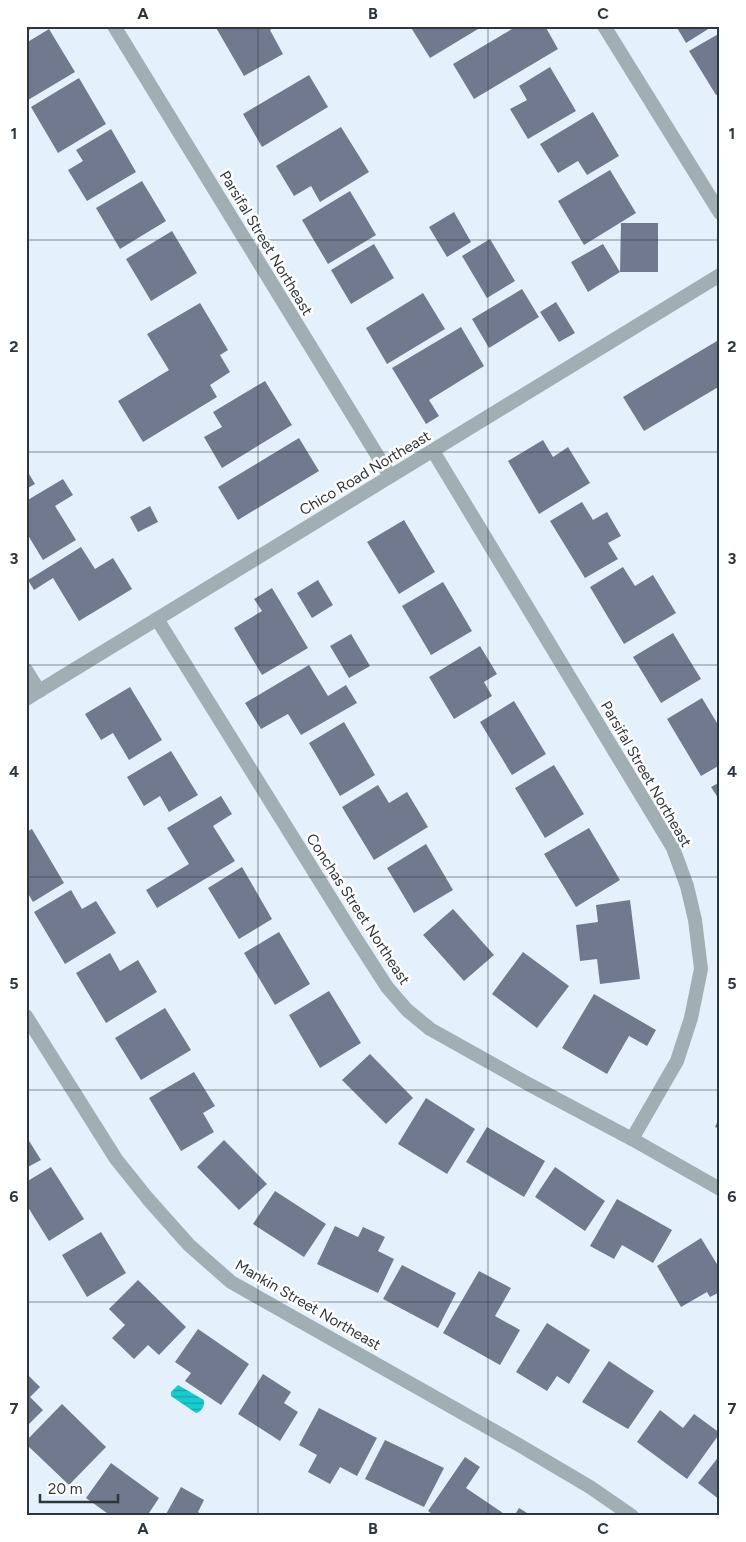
<svg xmlns="http://www.w3.org/2000/svg" width="746" height="1542" font-family="Figtree,sans-serif">
<style>
.water{fill:url(#water-rules)}
.building{fill:#71798f}
.lines{fill:none;stroke-linecap:round;stroke-linejoin:round}
.minor{stroke:#a1aeb3;stroke-width:14}
.tertiary{stroke:#a1aeb3;stroke-width:14}
.grid{fill:none;stroke:#2d363d;stroke-width:1;stroke-opacity:0.55}
.labels{text-anchor:middle;dominant-baseline:central;stroke-width:5;stroke-linejoin:round;paint-order:stroke}
.street-label{font-size:15px;fill:#2d363d;stroke:#fff}
.neatline{fill:none;stroke:#2d363d;stroke-width:2}
.grid-label{font-size:16px;text-anchor:middle;font-weight:bold;fill:#2d363d}
</style>
<defs>
<pattern id="water-rules" width="6" height="5" patternUnits="userSpaceOnUse" patternTransform="scale(1.25)"><rect width="6" height="5" fill="#16ccd0"/><path d="M0 2.5h6" fill="none" stroke="#14a6aa"/></pattern>
</defs>
<rect width="100%" height="100%" fill="#e4f1fd"/>
<path class="water" d="M178 1385 204 1400C205 1406 201 1412 196 1413L171 1396V1392Z"/>
<g class="building">
<polygon points="26,26 35,26 26,32"/>
<polygon points="215,26 276,26 270,30 283,54 244,76"/>
<polygon points="410,26 483,26 430,58"/>
<polygon points="517,26 545,26 558,49 474,99 453,64"/>
<polygon points="676,26 713,26 686,43"/>
<polygon points="49,29 75,72 28,100 26,97 26,43"/>
<polygon points="720,33 720,93 716,95 689,51"/>
<polygon points="550,67 576,111 528,139 510,109 527,100 519,86"/>
<polygon points="309,75 328,107 262,147 243,114"/>
<polygon points="79,78 106,124 58,153 31,107"/>
<polygon points="593,112 619,156 587,175 578,161 558,173 540,144"/>
<polygon points="341,127 369,172 320,202 311,186 294,196 276,166"/>
<polygon points="111,129 136,172 87,201 68,170 83,161 76,150"/>
<polygon points="610,170 636,213 584,245 558,201"/>
<polygon points="142,181 166,221 120,249 96,208"/>
<polygon points="350,191 376,235 328,264 302,220"/>
<polygon points="454,212 471,242 447,257 429,227"/>
<polygon points="621,223 658,223 658,272 620,272"/>
<polygon points="172,231 197,273 151,301 126,259"/>
<polygon points="490,239 515,281 487,298 462,256"/>
<polygon points="374,244 394,278 351,304 331,270"/>
<polygon points="603,244 620,272 588,292 571,262"/>
<polygon points="522,289 539,317 489,348 472,319"/>
<polygon points="423,293 445,329 387,364 366,328"/>
<polygon points="556,302 575,333 559,342 540,312"/>
<polygon points="200,303 228,350 220,355 230,372 210,385 217,397 143,442 118,401 169,370 147,334"/>
<polygon points="461,327 484,366 429,400 439,416 426,424 392,368"/>
<polygon points="717,341 720,345 720,386 644,431 623,397"/>
<polygon points="265,381 292,425 222,468 204,437 222,427 213,412"/>
<polygon points="299,438 319,471 238,520 218,487"/>
<polygon points="543,440 553,457 568,447 590,483 539,514 508,461"/>
<polygon points="26,469 35,484 26,489"/>
<polygon points="63,479 73,495 55,506 76,540 43,560 26,532 26,501"/>
<polygon points="582,502 593,520 607,512 621,536 608,543 618,559 585,578 550,521"/>
<polygon points="150,506 158,522 138,532 130,517"/>
<polygon points="404,520 435,572 399,594 367,542"/>
<polygon points="81,547 95,569 113,558 132,589 79,621 53,578 34,590 28,580"/>
<polygon points="623,567 635,586 653,575 676,613 624,644 590,587"/>
<polygon points="318,580 333,605 312,618 297,593"/>
<polygon points="443,582 472,631 431,655 402,606"/>
<polygon points="272,588 308,648 262,675 234,628 262,611 254,599"/>
<polygon points="673,633 701,679 661,703 633,657"/>
<polygon points="351,634 370,666 349,678 330,646"/>
<polygon points="480,646 497,674 484,682 492,696 454,719 429,677"/>
<polygon points="309,665 328,696 346,685 357,703 301,735 288,714 261,729 245,703"/>
<polygon points="130,687 162,740 129,760 113,733 101,740 85,714"/>
<polygon points="702,698 720,728 720,765 701,776 667,719"/>
<polygon points="514,701 546,754 512,775 480,722"/>
<polygon points="344,722 375,775 340,796 309,743"/>
<polygon points="171,751 198,795 169,812 160,796 144,806 127,777"/>
<polygon points="554,765 584,814 545,838 515,788"/>
<polygon points="720,782 720,801 711,787"/>
<polygon points="378,785 389,803 407,792 428,827 374,860 342,807"/>
<polygon points="221,796 232,814 213,826 235,861 157,908 146,890 189,864 167,828"/>
<polygon points="589,828 620,880 576,907 544,854"/>
<polygon points="32,829 64,883 33,902 26,890 26,832"/>
<polygon points="426,844 453,890 414,913 387,868"/>
<polygon points="242,867 272,919 239,939 208,888"/>
<polygon points="71,890 82,909 96,901 116,933 65,964 34,912"/>
<polygon points="630,900 640,979 600,984 597,959 580,961 576,925 598,922 596,905"/>
<polygon points="453,909 494,955 464,981 423,935"/>
<polygon points="279,932 310,984 275,1005 244,953"/>
<polygon points="523,952 569,986 537,1028 492,994"/>
<polygon points="110,953 120,971 138,960 157,992 106,1023 76,973"/>
<polygon points="329,991 361,1043 320,1068 289,1015"/>
<polygon points="594,994 656,1030 647,1046 629,1036 607,1074 562,1048"/>
<polygon points="165,1008 191,1050 141,1080 115,1038"/>
<polygon points="370,1054 413,1098 386,1124 342,1080"/>
<polygon points="194,1072 215,1106 203,1113 214,1132 181,1151 149,1098"/>
<polygon points="426,1098 475,1129 447,1174 398,1144"/>
<polygon points="720,1116 720,1129 715,1127"/>
<polygon points="487,1127 545,1161 524,1197 466,1162"/>
<polygon points="26,1136 41,1160 26,1168"/>
<polygon points="224,1140 267,1184 239,1210 197,1167"/>
<polygon points="51,1167 84,1219 49,1241 26,1204 26,1182"/>
<polygon points="555,1167 605,1201 585,1231 535,1197"/>
<polygon points="275,1191 326,1224 304,1257 253,1224"/>
<polygon points="617,1199 672,1230 653,1263 622,1245 614,1259 590,1246"/>
<polygon points="335,1226 358,1237 363,1227 385,1237 378,1251 394,1259 378,1293 317,1264"/>
<polygon points="101,1232 126,1273 87,1297 62,1255"/>
<polygon points="701,1238 720,1269 720,1292 710,1297 707,1292 681,1307 657,1266"/>
<polygon points="402,1265 456,1293 438,1328 383,1299"/>
<polygon points="479,1271 511,1288 495,1316 520,1330 500,1365 443,1333"/>
<polygon points="138,1280 186,1327 159,1355 148,1345 134,1359 112,1338 125,1325 109,1309"/>
<polygon points="547,1323 590,1350 569,1384 557,1376 547,1391 516,1372"/>
<polygon points="198,1329 249,1364 221,1405 185,1381 191,1373 175,1362"/>
<polygon points="609,1361 654,1391 628,1429 582,1402"/>
<polygon points="26,1373 40,1387 30,1397 43,1410 26,1427"/>
<polygon points="263,1374 291,1392 284,1403 298,1412 280,1441 238,1414"/>
<polygon points="62,1404 106,1447 69,1485 26,1444 26,1441"/>
<polygon points="319,1408 377,1438 357,1476 340,1467 330,1484 308,1472 317,1455 299,1445"/>
<polygon points="660,1410 683,1428 694,1414 720,1433 687,1479 637,1442"/>
<polygon points="385,1440 444,1468 424,1507 365,1479"/>
<polygon points="720,1455 720,1500 698,1483"/>
<polygon points="465,1457 480,1467 466,1488 503,1513 501,1516 435,1516 428,1511"/>
<polygon points="111,1463 159,1498 147,1516 111,1516 86,1498"/>
<polygon points="181,1487 204,1500 198,1512 204,1516 165,1516"/>
<polygon points="519,1508 532,1516 514,1516"/>
</g>
<g class="lines">
<g class="minor">
<polyline points="114,26 390,476"/>
<polyline points="604,26 720,213"/>
<polyline points="433,451 673,848 687,886 695,920 701,969 691,1018 677,1061 632,1139"/>
<polyline points="157,619 351,931 387,987 407,1010 430,1029 530,1085 632,1139 720,1189"/>
<polyline points="26,670 39,691"/>
<polyline points="26,1016 116,1159 148,1199 189,1245 231,1282 519,1445 590,1487 632,1516"/>
</g>
<polyline class="tertiary" points="26,699 720,275"/>
</g>
<path class="grid" d="M258 26V1516M488 26V1516M26 240H720M26 452H720M26 665H720M26 877H720M26 1090H720M26 1302H720"/>
<g class="labels">
<g class="street-label">
<text transform="translate(266 243) rotate(59)">Parsifal Street Northeast</text>
<text transform="translate(365 473) rotate(-31)">Chico Road Northeast</text>
<text transform="translate(646 774) rotate(60)">Parsifal Street Northeast</text>
<text transform="translate(358 909) rotate(57)">Conchas Street Northeast</text>
<text transform="translate(308 1305) rotate(30)">Mankin Street Northeast</text>
</g>
</g>
<rect width="746" height="1542" fill="none" stroke="#ffffff" stroke-width="55"/>
<path d="M40 1494v8h78v-8" fill="none" stroke="#2d363d" stroke-width="2.5"/>
<text x="48" y="1494" font-size="15" fill="#2d363d" stroke="#ffffff" stroke-width="4" paint-order="stroke">20 m</text>
<rect x="28" y="28" width="690" height="1486" class="neatline"/>
<g class="grid-label">
<text x="143" y="19">A</text>
<text x="373" y="19">B</text>
<text x="603" y="19">C</text>
<text x="14" y="139">1</text>
<text x="732" y="139">1</text>
<text x="14" y="352">2</text>
<text x="732" y="352">2</text>
<text x="14" y="564">3</text>
<text x="732" y="564">3</text>
<text x="14" y="777">4</text>
<text x="732" y="777">4</text>
<text x="14" y="989">5</text>
<text x="732" y="989">5</text>
<text x="14" y="1202">6</text>
<text x="732" y="1202">6</text>
<text x="14" y="1414">7</text>
<text x="732" y="1414">7</text>
<text x="143" y="1534">A</text>
<text x="373" y="1534">B</text>
<text x="603" y="1534">C</text>
</g>
</svg>
